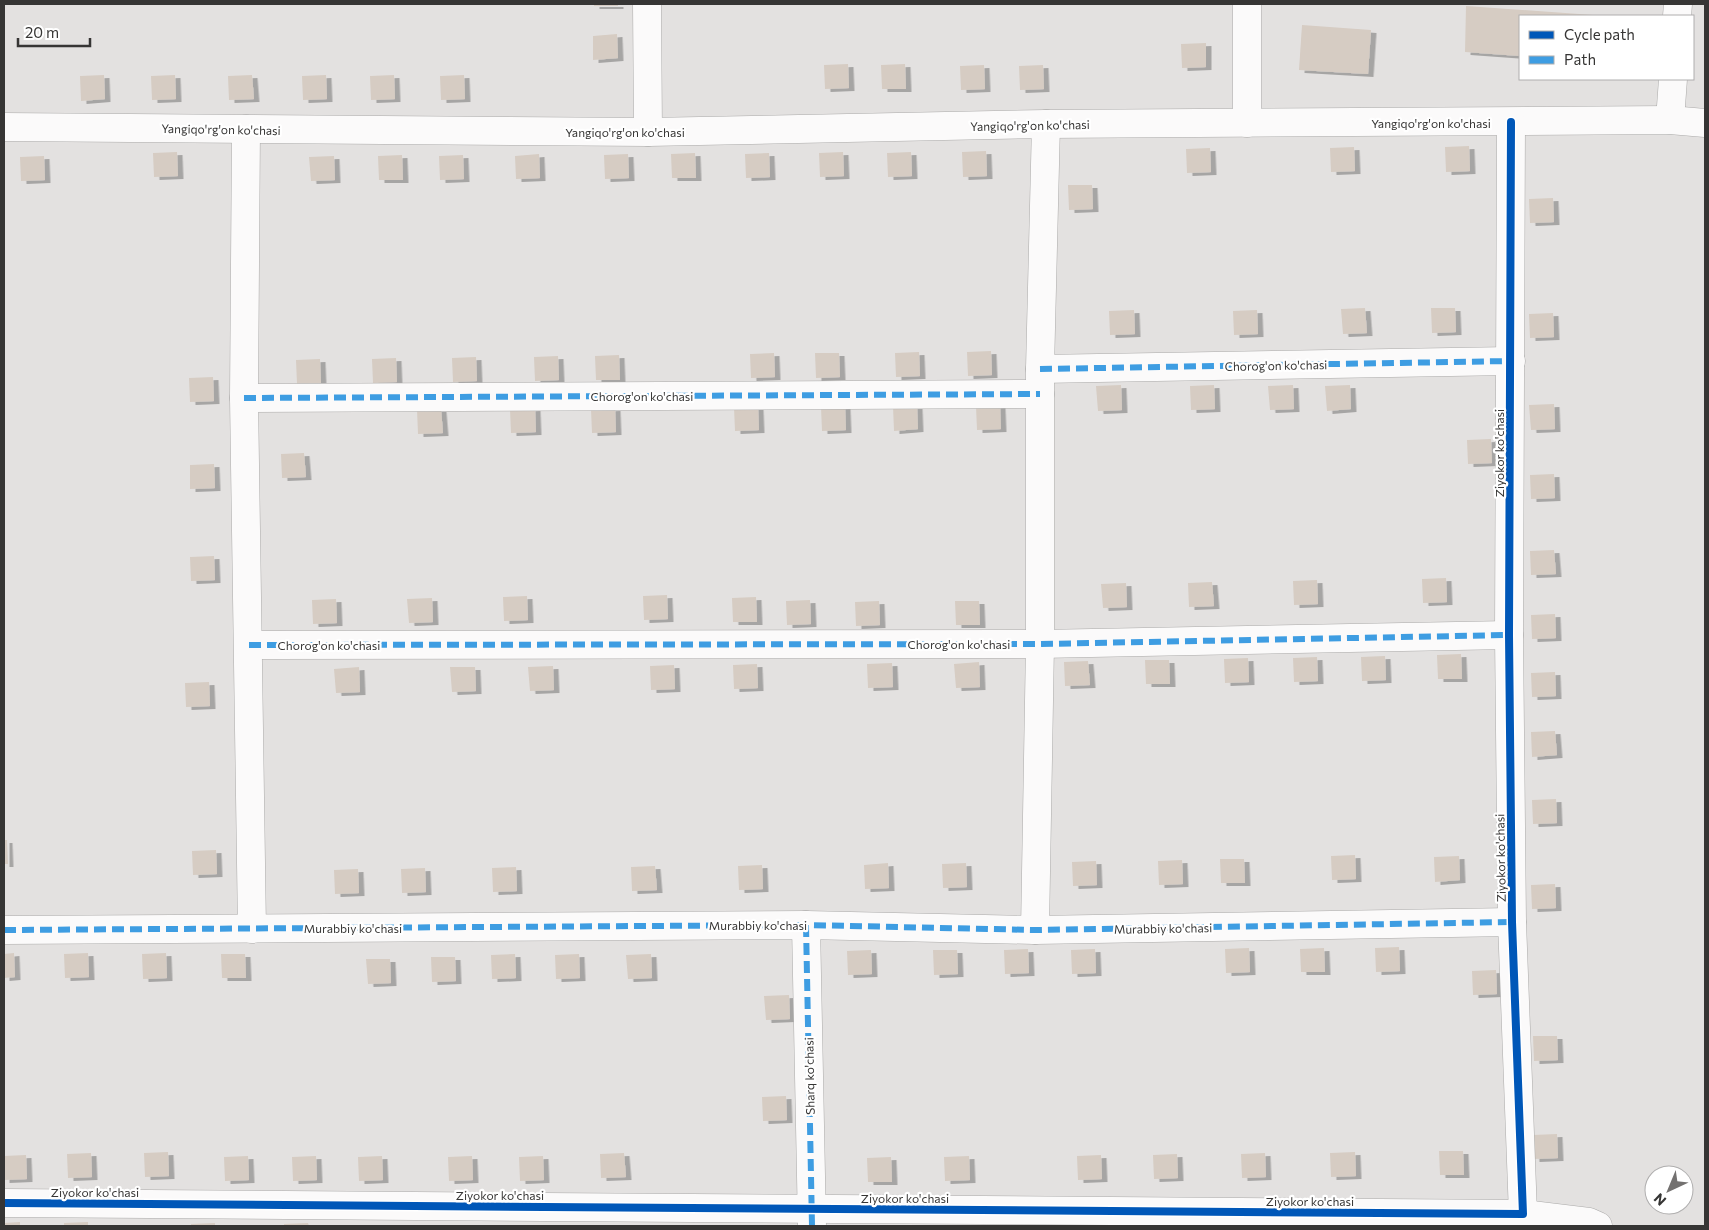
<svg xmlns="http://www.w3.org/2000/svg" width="1709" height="1230" font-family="Commissioner,sans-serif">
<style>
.building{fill:#d6ccc3;filter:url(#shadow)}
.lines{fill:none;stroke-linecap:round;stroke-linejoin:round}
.minor-casing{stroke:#abaaa9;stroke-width:29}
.minor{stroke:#fbfafa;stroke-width:28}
.quiet{stroke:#3e9de2;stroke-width:6;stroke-dasharray:12 6;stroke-linecap:butt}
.cycleway-casing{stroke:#fff;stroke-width:11}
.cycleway{stroke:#0057b8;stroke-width:8}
.labels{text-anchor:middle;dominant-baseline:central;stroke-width:4.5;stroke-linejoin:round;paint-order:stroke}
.street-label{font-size:12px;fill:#363534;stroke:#fff}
</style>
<defs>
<filter id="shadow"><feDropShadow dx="5.5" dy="3" stdDeviation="0" flood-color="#0004"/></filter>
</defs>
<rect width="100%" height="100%" fill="#e3e1e0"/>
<g class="building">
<rect x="594" y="4" width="24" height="2"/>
<polygon points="1466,6 1593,15 1593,16 1520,16 1520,56 1465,52"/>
<polygon points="1302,25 1371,30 1368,74 1299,70"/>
<polygon points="617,34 618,58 593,60 593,36"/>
<polygon points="1206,43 1206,67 1182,68 1181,44"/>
<polygon points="848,64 849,88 825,89 824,65"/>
<polygon points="905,64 906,89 882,89 881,65"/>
<polygon points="984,65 985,89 961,90 960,66"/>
<polygon points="1043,65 1044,89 1020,90 1019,66"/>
<polygon points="104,75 105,99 81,101 80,76"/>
<polygon points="175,75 176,99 152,100 151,76"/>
<polygon points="252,75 254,99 229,100 228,76"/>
<polygon points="326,75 327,99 303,100 302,76"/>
<polygon points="394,75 395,99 371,100 370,76"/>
<polygon points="464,75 465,99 441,100 440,76"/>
<polygon points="1469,146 1470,171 1446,172 1445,147"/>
<polygon points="1354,147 1355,171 1331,172 1330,148"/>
<polygon points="1210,148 1211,172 1187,173 1186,149"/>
<polygon points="986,151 987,176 963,177 962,152"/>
<polygon points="177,152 178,176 154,177 153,153"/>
<polygon points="843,152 844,176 820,177 819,153"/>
<polygon points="911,152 912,176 888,177 887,153"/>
<polygon points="695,153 696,178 672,178 671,154"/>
<polygon points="769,153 770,177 746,178 745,154"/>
<polygon points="539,154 540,178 516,179 515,156"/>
<polygon points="628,154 629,178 605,179 604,155"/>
<polygon points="402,155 403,180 379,180 378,156"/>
<polygon points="463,155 464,179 440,180 439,156"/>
<polygon points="44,156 45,180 21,181 20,157"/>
<polygon points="334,156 335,180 311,181 309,157"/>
<polygon points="1068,185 1092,185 1093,209 1069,210"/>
<polygon points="1553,198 1554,222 1530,223 1529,199"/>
<polygon points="1365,308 1367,333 1343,334 1341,309"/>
<polygon points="1431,308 1455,308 1456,332 1432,333"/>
<polygon points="1134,310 1135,334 1110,335 1109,311"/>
<polygon points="1257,310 1258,334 1234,335 1233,311"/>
<polygon points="1553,313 1554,337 1530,338 1529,314"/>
<polygon points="991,351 992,375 968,376 967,352"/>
<polygon points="919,352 920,376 896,377 895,353"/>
<polygon points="774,353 775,377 751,378 750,354"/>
<polygon points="815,353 839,353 840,377 816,378"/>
<polygon points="619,355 620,380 596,380 595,356"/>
<polygon points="558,356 559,380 535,381 534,357"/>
<polygon points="476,357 477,381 453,382 452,358"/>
<polygon points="396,358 397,382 373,383 372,359"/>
<polygon points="320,359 321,383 297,384 296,360"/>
<polygon points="213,377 214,401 190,402 189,378"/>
<polygon points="1121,385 1122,410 1098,411 1096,386"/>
<polygon points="1214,385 1215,409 1191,410 1190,386"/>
<polygon points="1293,385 1294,409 1270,410 1268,386"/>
<polygon points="1350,385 1351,409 1327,411 1325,386"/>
<polygon points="1554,404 1555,429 1531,430 1529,405"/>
<polygon points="917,405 918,429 894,431 893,406"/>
<polygon points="1000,405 1001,429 977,430 976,406"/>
<polygon points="758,406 759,430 735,431 734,407"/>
<polygon points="845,406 846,430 822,431 821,407"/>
<polygon points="535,408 536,432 511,433 510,409"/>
<polygon points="615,408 616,432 592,433 591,409"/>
<polygon points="417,409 441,409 443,433 418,434"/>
<polygon points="1491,439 1492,463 1468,464 1467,440"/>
<polygon points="304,453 306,477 282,478 281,454"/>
<polygon points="214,464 215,488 190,489 190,465"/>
<polygon points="1554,474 1555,498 1531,499 1530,475"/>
<polygon points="1554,550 1556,574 1531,575 1530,551"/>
<polygon points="214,556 215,580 191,581 190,557"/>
<polygon points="1446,578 1447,602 1423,603 1422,579"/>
<polygon points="1317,580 1318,604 1294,605 1293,581"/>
<polygon points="1212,582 1214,606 1189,607 1188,583"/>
<polygon points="1126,583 1127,607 1103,608 1101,584"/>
<polygon points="667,595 668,619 644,620 643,596"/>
<polygon points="527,596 528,620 504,621 503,597"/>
<polygon points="756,597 757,622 733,622 732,598"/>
<polygon points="432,598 433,622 409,623 407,599"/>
<polygon points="336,599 337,623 313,624 312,600"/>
<polygon points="810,600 811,624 787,625 786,601"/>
<polygon points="879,601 880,625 856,626 855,602"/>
<polygon points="955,601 979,601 980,625 956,625"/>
<polygon points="1555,614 1556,638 1532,639 1531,615"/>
<polygon points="1461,654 1462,679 1438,679 1437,655"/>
<polygon points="1385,656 1386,680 1362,681 1361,657"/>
<polygon points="1317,657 1318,681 1294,682 1293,658"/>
<polygon points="1248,658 1249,682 1225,683 1224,659"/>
<polygon points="1145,660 1169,660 1170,684 1146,684"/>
<polygon points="1088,661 1090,685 1065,686 1064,662"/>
<polygon points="979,662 980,687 956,688 954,664"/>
<polygon points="892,663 893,687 868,688 867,664"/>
<polygon points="757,664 758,688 734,689 733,665"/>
<polygon points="674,665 675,689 651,690 650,666"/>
<polygon points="553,666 554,690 530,691 528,667"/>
<polygon points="359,667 360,692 336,693 334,669"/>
<polygon points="450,667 475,667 476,691 452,692"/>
<polygon points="1555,672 1556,696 1532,697 1531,673"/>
<polygon points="209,682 210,706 186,707 185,683"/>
<polygon points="1555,731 1557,755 1532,757 1531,732"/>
<polygon points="1556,799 1557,823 1533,824 1532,800"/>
<polygon points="4,840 7,840 8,864 4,864"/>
<polygon points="216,850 217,874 193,875 192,851"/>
<polygon points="1355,855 1356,879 1332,880 1331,856"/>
<polygon points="1459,856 1460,880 1435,882 1434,857"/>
<polygon points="1220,859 1244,859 1245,883 1221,883"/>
<polygon points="1182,860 1183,884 1159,885 1158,861"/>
<polygon points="1096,861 1097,885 1073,886 1072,862"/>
<polygon points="888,863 889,888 865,889 864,865"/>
<polygon points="966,863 967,887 943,888 942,864"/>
<polygon points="762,865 763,889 739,890 738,866"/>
<polygon points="655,866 657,890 632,891 631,867"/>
<polygon points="516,867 517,891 493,892 492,868"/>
<polygon points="425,868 426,892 402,893 401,869"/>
<polygon points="358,869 359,893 335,894 334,870"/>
<polygon points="1555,884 1556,908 1532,909 1531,885"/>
<polygon points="1399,947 1400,971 1376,972 1375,948"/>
<polygon points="1249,948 1250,972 1226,973 1225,949"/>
<polygon points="1324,948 1325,972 1301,972 1300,949"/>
<polygon points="1028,949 1029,973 1005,974 1004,950"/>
<polygon points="1095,949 1096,973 1072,974 1071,950"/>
<polygon points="871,950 872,974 848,975 847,951"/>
<polygon points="933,950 957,950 958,974 934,975"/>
<polygon points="14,953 15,977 4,978 4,954"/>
<polygon points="88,953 89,977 65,978 64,954"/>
<polygon points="166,953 167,978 143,979 142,954"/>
<polygon points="221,954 245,954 246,978 222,978"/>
<polygon points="515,954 516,978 492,979 491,955"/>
<polygon points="579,954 580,978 556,979 555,955"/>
<polygon points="651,954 652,978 628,979 626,955"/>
<polygon points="431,957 455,957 456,981 432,982"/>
<polygon points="366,959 390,959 391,983 368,984"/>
<polygon points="1496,970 1497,994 1473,995 1472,971"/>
<polygon points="789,995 790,1019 766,1020 764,996"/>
<polygon points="1533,1036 1557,1036 1558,1060 1534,1061"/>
<polygon points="786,1096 787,1120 763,1121 762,1097"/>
<polygon points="1557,1134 1558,1158 1534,1159 1533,1135"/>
<polygon points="1439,1151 1463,1151 1464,1175 1440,1175"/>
<polygon points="168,1152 169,1176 145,1177 144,1153"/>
<polygon points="1355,1152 1356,1176 1331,1177 1330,1153"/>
<polygon points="91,1153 92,1177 68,1178 67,1154"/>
<polygon points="624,1153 626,1177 601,1178 600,1154"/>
<polygon points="1265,1153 1266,1177 1242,1178 1241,1154"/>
<polygon points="1177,1154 1178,1178 1154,1179 1153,1155"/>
<polygon points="26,1155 27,1179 4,1180 4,1156"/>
<polygon points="1101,1155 1102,1179 1078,1180 1077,1156"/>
<polygon points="248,1156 249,1180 225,1181 224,1157"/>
<polygon points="316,1156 317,1180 293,1181 292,1157"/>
<polygon points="382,1156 383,1180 359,1181 358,1157"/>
<polygon points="472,1156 473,1180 449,1181 448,1157"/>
<polygon points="543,1156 544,1180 520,1181 519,1157"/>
<polygon points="969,1156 970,1180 945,1181 944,1157"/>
<polygon points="891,1157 892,1182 868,1182 867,1158"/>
<polygon points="20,1222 20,1226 4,1226 4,1223"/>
<polygon points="88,1222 88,1226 64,1226 64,1223"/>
<polygon points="215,1223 215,1226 191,1226 191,1224"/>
<polygon points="308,1223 309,1226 284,1226 284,1224"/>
</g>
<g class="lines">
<defs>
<g id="minor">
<polyline points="647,4 648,132"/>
<polyline points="1677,16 1678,4"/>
<polyline points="1670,120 1673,79"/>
<polyline points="1247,123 1247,4"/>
<polyline points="4,127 648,132 1046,124 1670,120 1705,123"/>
<polyline points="246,129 244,398 252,929"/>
<polyline points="1040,369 1511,361"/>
<polyline points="244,398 1040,394"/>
<polyline points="249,645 1040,644 1509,635"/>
<polyline points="806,925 812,1226"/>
<polyline points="4,930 806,925 1035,930 1512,922"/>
<polyline points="1035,930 1040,644 1040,369 1046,124"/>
<polyline points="4,1203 1523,1214 1512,922 1509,635 1511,122"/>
<polyline points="1523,1214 1589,1222 1598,1226"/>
</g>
</defs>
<use href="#minor" class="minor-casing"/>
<use href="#minor" class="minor"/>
<g class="quiet">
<polyline points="1040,369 1511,361"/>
<polyline points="244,398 1040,394"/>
<polyline points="249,645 1040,644 1509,635"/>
<polyline points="806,925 812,1226"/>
<polyline points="4,930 806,925 1035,930 1512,922"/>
</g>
<defs>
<polyline id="cycleway" points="4,1203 1523,1214 1512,922 1509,635 1511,122"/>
</defs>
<use href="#cycleway" class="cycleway-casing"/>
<use href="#cycleway" class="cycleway"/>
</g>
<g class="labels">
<g class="street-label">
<text x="1431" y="123">Yangiqo'rg'on ko'chasi</text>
<text transform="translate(1030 125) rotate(-1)">Yangiqo'rg'on ko'chasi</text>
<text transform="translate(221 129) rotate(1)">Yangiqo'rg'on ko'chasi</text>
<text x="625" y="132">Yangiqo'rg'on ko'chasi</text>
<text transform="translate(1276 365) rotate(-1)">Chorog'on ko'chasi</text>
<text x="642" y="396">Chorog'on ko'chasi</text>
<text transform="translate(1499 453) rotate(-90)">Ziyokor ko'chasi</text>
<text x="959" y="644">Chorog'on ko'chasi</text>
<text x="329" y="645">Chorog'on ko'chasi</text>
<text transform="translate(1500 858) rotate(-91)">Ziyokor ko'chasi</text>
<text x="758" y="925">Murabbiy ko'chasi</text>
<text x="353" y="928">Murabbiy ko'chasi</text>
<text transform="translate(1163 928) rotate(-1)">Murabbiy ko'chasi</text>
<text transform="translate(809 1076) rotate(-91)">Sharq ko'chasi</text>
<text x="95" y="1192">Ziyokor ko'chasi</text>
<text x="500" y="1195">Ziyokor ko'chasi</text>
<text x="905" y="1198">Ziyokor ko'chasi</text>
<text x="1310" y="1201">Ziyokor ko'chasi</text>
</g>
</g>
<rect width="1709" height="1230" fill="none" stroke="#363534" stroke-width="10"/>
<rect x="1519" y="15" width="175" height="65" fill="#ffffff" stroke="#afaeae"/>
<rect x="1529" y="31" width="25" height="8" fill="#0057b8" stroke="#afaeae"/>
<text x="1564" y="40" font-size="15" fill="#363534">Cycle path</text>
<rect x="1529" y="56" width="25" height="8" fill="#3e9de2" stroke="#afaeae"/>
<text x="1564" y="65" font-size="15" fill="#363534">Path</text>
<g transform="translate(1669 1190) rotate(224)"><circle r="24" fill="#ffffff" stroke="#afaeae"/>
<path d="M0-4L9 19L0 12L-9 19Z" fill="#737170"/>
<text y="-8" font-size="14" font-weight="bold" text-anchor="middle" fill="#363534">N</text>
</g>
<path d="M18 38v8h72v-8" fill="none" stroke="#363534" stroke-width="2.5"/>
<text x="25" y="38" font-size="15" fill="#363534" stroke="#ffffff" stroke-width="4" paint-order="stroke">20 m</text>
</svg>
